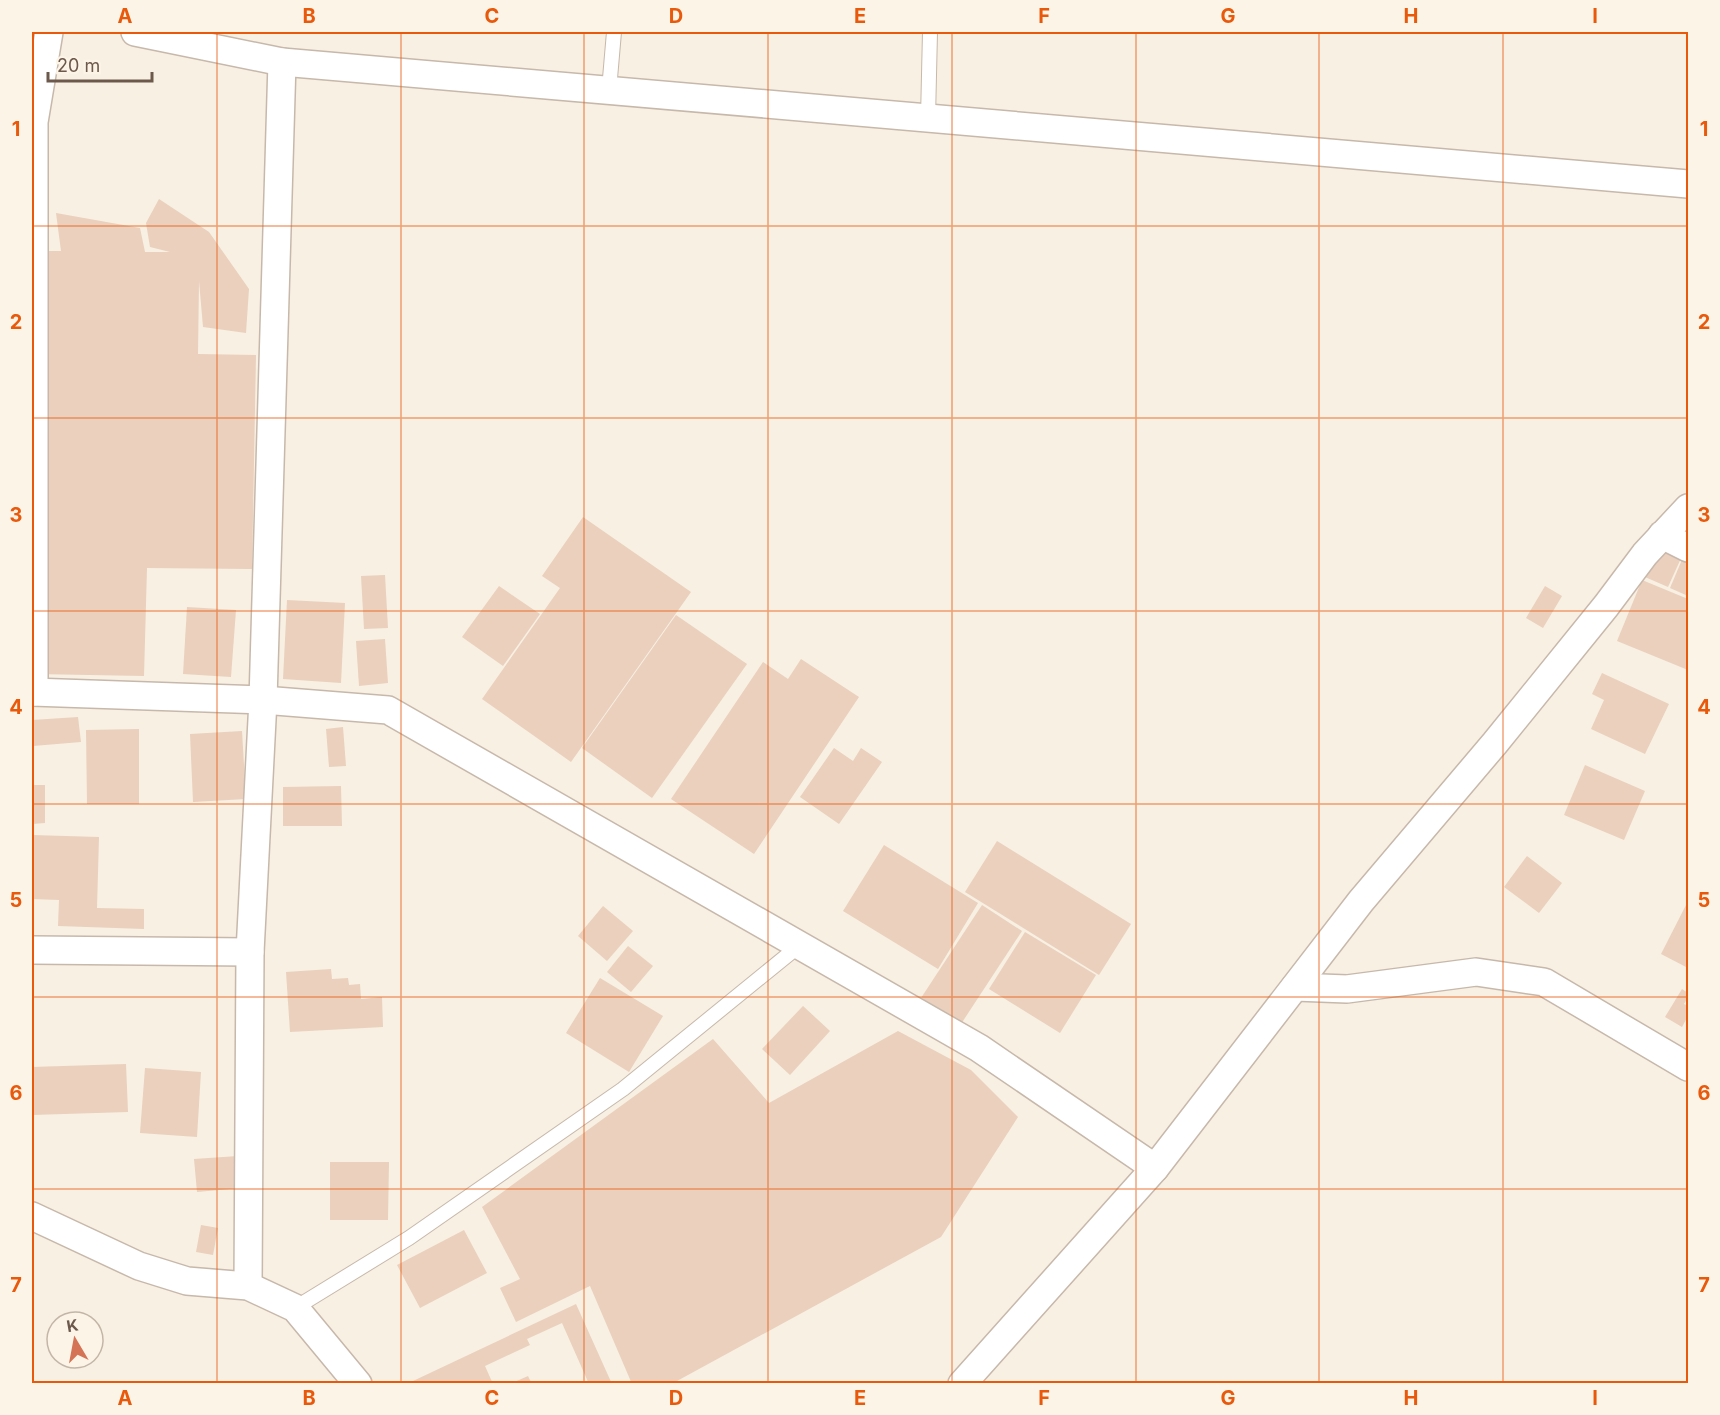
<svg xmlns="http://www.w3.org/2000/svg" width="1720" height="1415" font-family="Inter,sans-serif">
<style>
.building{fill:#ead0bd}
.lines{fill:none;stroke-linecap:round;stroke-linejoin:round}
.service-casing{stroke:#c7b8ab;stroke-width:16}
.minor-casing{stroke:#c7b8ab;stroke-width:30}
.service{stroke:#fff;stroke-width:14}
.minor{stroke:#fff;stroke-width:27}
.grid{fill:none;stroke:#e8590c;stroke-width:1.5;stroke-opacity:0.55}
.neatline{fill:none;stroke:#e8590c;stroke-width:2}
.grid-label{font-size:20px;text-anchor:middle;font-weight:bold;fill:#e8590c}
</style>
<rect width="100%" height="100%" fill="#f8f0e2"/>
<g class="building">
<polygon points="159,199 209,232 249,289 246,333 203,327 199,281 198,354 256,355 252,569 147,568 144,676 35,674 43,251 61,251 56,213 140,228 145,252 170,252 150,247 146,223"/>
<polygon points="583,517 691,592 571,762 482,699 560,588 542,576"/>
<polygon points="1659,545 1682,556 1668,587 1645,577"/>
<polygon points="1684,555 1688,557 1688,596 1670,588"/>
<polygon points="385,575 388,628 364,629 361,576"/>
<polygon points="1642,580 1688,599 1688,670 1617,641"/>
<polygon points="499,586 540,614 503,666 462,637"/>
<polygon points="1545,586 1562,596 1543,628 1526,618"/>
<polygon points="287,600 345,603 341,683 283,679"/>
<polygon points="187,607 236,610 231,677 183,674"/>
<polygon points="676,615 747,664 652,798 582,748"/>
<polygon points="385,639 388,683 359,686 356,641"/>
<polygon points="801,659 859,697 754,854 671,799 763,662 788,679"/>
<polygon points="1602,673 1669,704 1645,754 1591,729 1604,700 1592,694"/>
<polygon points="78,717 81,742 33,746 32,720"/>
<polygon points="343,727 346,766 329,767 326,729"/>
<polygon points="139,729 139,804 87,804 86,730"/>
<polygon points="242,731 246,799 193,802 190,734"/>
<polygon points="834,748 853,761 861,748 882,762 839,824 800,797"/>
<polygon points="1585,765 1645,791 1624,840 1564,815"/>
<polygon points="32,785 45,785 45,823 32,824"/>
<polygon points="341,786 342,826 283,826 283,787"/>
<polygon points="32,835 99,837 97,908 144,909 144,929 58,926 59,900 32,899"/>
<polygon points="997,841 1131,924 1099,975 965,892"/>
<polygon points="884,845 978,903 938,969 843,911"/>
<polygon points="1527,856 1562,883 1539,913 1504,887"/>
<polygon points="982,905 1022,931 961,1024 921,998"/>
<polygon points="1686,905 1688,906 1688,968 1661,954"/>
<polygon points="603,906 633,931 607,961 578,936"/>
<polygon points="1025,932 1096,975 1060,1033 989,989"/>
<polygon points="628,946 653,966 631,992 607,972"/>
<polygon points="331,969 332,979 348,978 349,985 360,984 361,999 382,997 383,1027 290,1032 286,972"/>
<polygon points="600,978 663,1016 629,1072 566,1033"/>
<polygon points="1682,989 1688,993 1688,997 1684,1004 1688,1006 1688,1016 1682,1027 1665,1017"/>
<polygon points="803,1006 830,1031 790,1075 762,1049"/>
<polygon points="898,1031 971,1070 1018,1117 941,1237 677,1381 678,1384 632,1384 590,1286 516,1322 500,1288 520,1279 482,1207 713,1039 769,1103"/>
<polygon points="126,1064 128,1112 32,1115 32,1067"/>
<polygon points="145,1068 201,1072 197,1137 140,1133"/>
<polygon points="238,1156 241,1188 197,1192 194,1159"/>
<polygon points="330,1162 389,1162 388,1220 330,1220"/>
<polygon points="201,1225 218,1228 213,1255 196,1252"/>
<polygon points="464,1230 487,1273 420,1308 397,1265"/>
<polygon points="576,1304 612,1384 589,1384 562,1323 527,1339 530,1345 485,1366 493,1384 414,1384 413,1381"/>
<polygon points="528,1376 532,1384 510,1384"/>
</g>
<g class="lines">
<defs>
<g id="service">
<polyline points="609,90 614,32"/>
<polyline points="928,118 930,32"/>
<polyline points="295,1308 409,1238 623,1089 800,945"/>
</g>
<g id="minor">
<polyline points="135,32 282,62 1688,184"/>
<polyline points="1662,535 1688,548"/>
<polyline points="32,692 263,700 388,710 979,1048 1155,1168"/>
<polyline points="34,692 34,122 49,32"/>
<polyline points="32,950 250,952"/>
<polyline points="1295,987 1347,989 1476,972 1544,982 1688,1067"/>
<polyline points="32,1216 139,1266 187,1281 248,1286 295,1308 358,1384"/>
<polyline points="248,1286 250,952 263,700 282,62"/>
<polyline points="962,1384 1155,1168 1361,901 1495,743 1606,606 1645,554 1688,508"/>
</g>
</defs>
<use href="#service" class="service-casing"/>
<use href="#minor" class="minor-casing"/>
<use href="#service" class="service"/>
<use href="#minor" class="minor"/>
</g>
<path class="grid" d="M217 32V1384M401 32V1384M584 32V1384M768 32V1384M952 32V1384M1136 32V1384M1319 32V1384M1503 32V1384M32 226H1688M32 418H1688M32 611H1688M32 804H1688M32 997H1688M32 1189H1688"/>
<rect width="1720" height="1415" fill="none" stroke="#fcf4e7" stroke-width="66"/>
<g transform="translate(75 1340) rotate(350)"><circle r="28" fill="#fcf4e7" stroke="#c3b6a9" stroke-width="1.5"/>
<path d="M0-4.5L10 22L0 15L-10 22Z" fill="#d47356"/>
<text y="-9" font-size="16" font-weight="bold" text-anchor="middle" fill="#6d584c">K</text>
</g>
<path d="M48 72v9h104v-9" fill="none" stroke="#6d584c" stroke-width="3"/>
<text x="57" y="72" font-size="18" fill="#6d584c" stroke="#fcf4e7" stroke-width="4.5" paint-order="stroke">20 m</text>
<rect x="33" y="33" width="1654" height="1349" class="neatline"/>
<g class="grid-label">
<text x="125" y="23">A</text>
<text x="309" y="23">B</text>
<text x="492" y="23">C</text>
<text x="676" y="23">D</text>
<text x="860" y="23">E</text>
<text x="1044" y="23">F</text>
<text x="1228" y="23">G</text>
<text x="1411" y="23">H</text>
<text x="1595" y="23">I</text>
<text x="16" y="136">1</text>
<text x="1704" y="136">1</text>
<text x="16" y="329">2</text>
<text x="1704" y="329">2</text>
<text x="16" y="522">3</text>
<text x="1704" y="522">3</text>
<text x="16" y="714">4</text>
<text x="1704" y="714">4</text>
<text x="16" y="907">5</text>
<text x="1704" y="907">5</text>
<text x="16" y="1100">6</text>
<text x="1704" y="1100">6</text>
<text x="16" y="1292">7</text>
<text x="1704" y="1292">7</text>
<text x="125" y="1405">A</text>
<text x="309" y="1405">B</text>
<text x="492" y="1405">C</text>
<text x="676" y="1405">D</text>
<text x="860" y="1405">E</text>
<text x="1044" y="1405">F</text>
<text x="1228" y="1405">G</text>
<text x="1411" y="1405">H</text>
<text x="1595" y="1405">I</text>
</g>
</svg>
